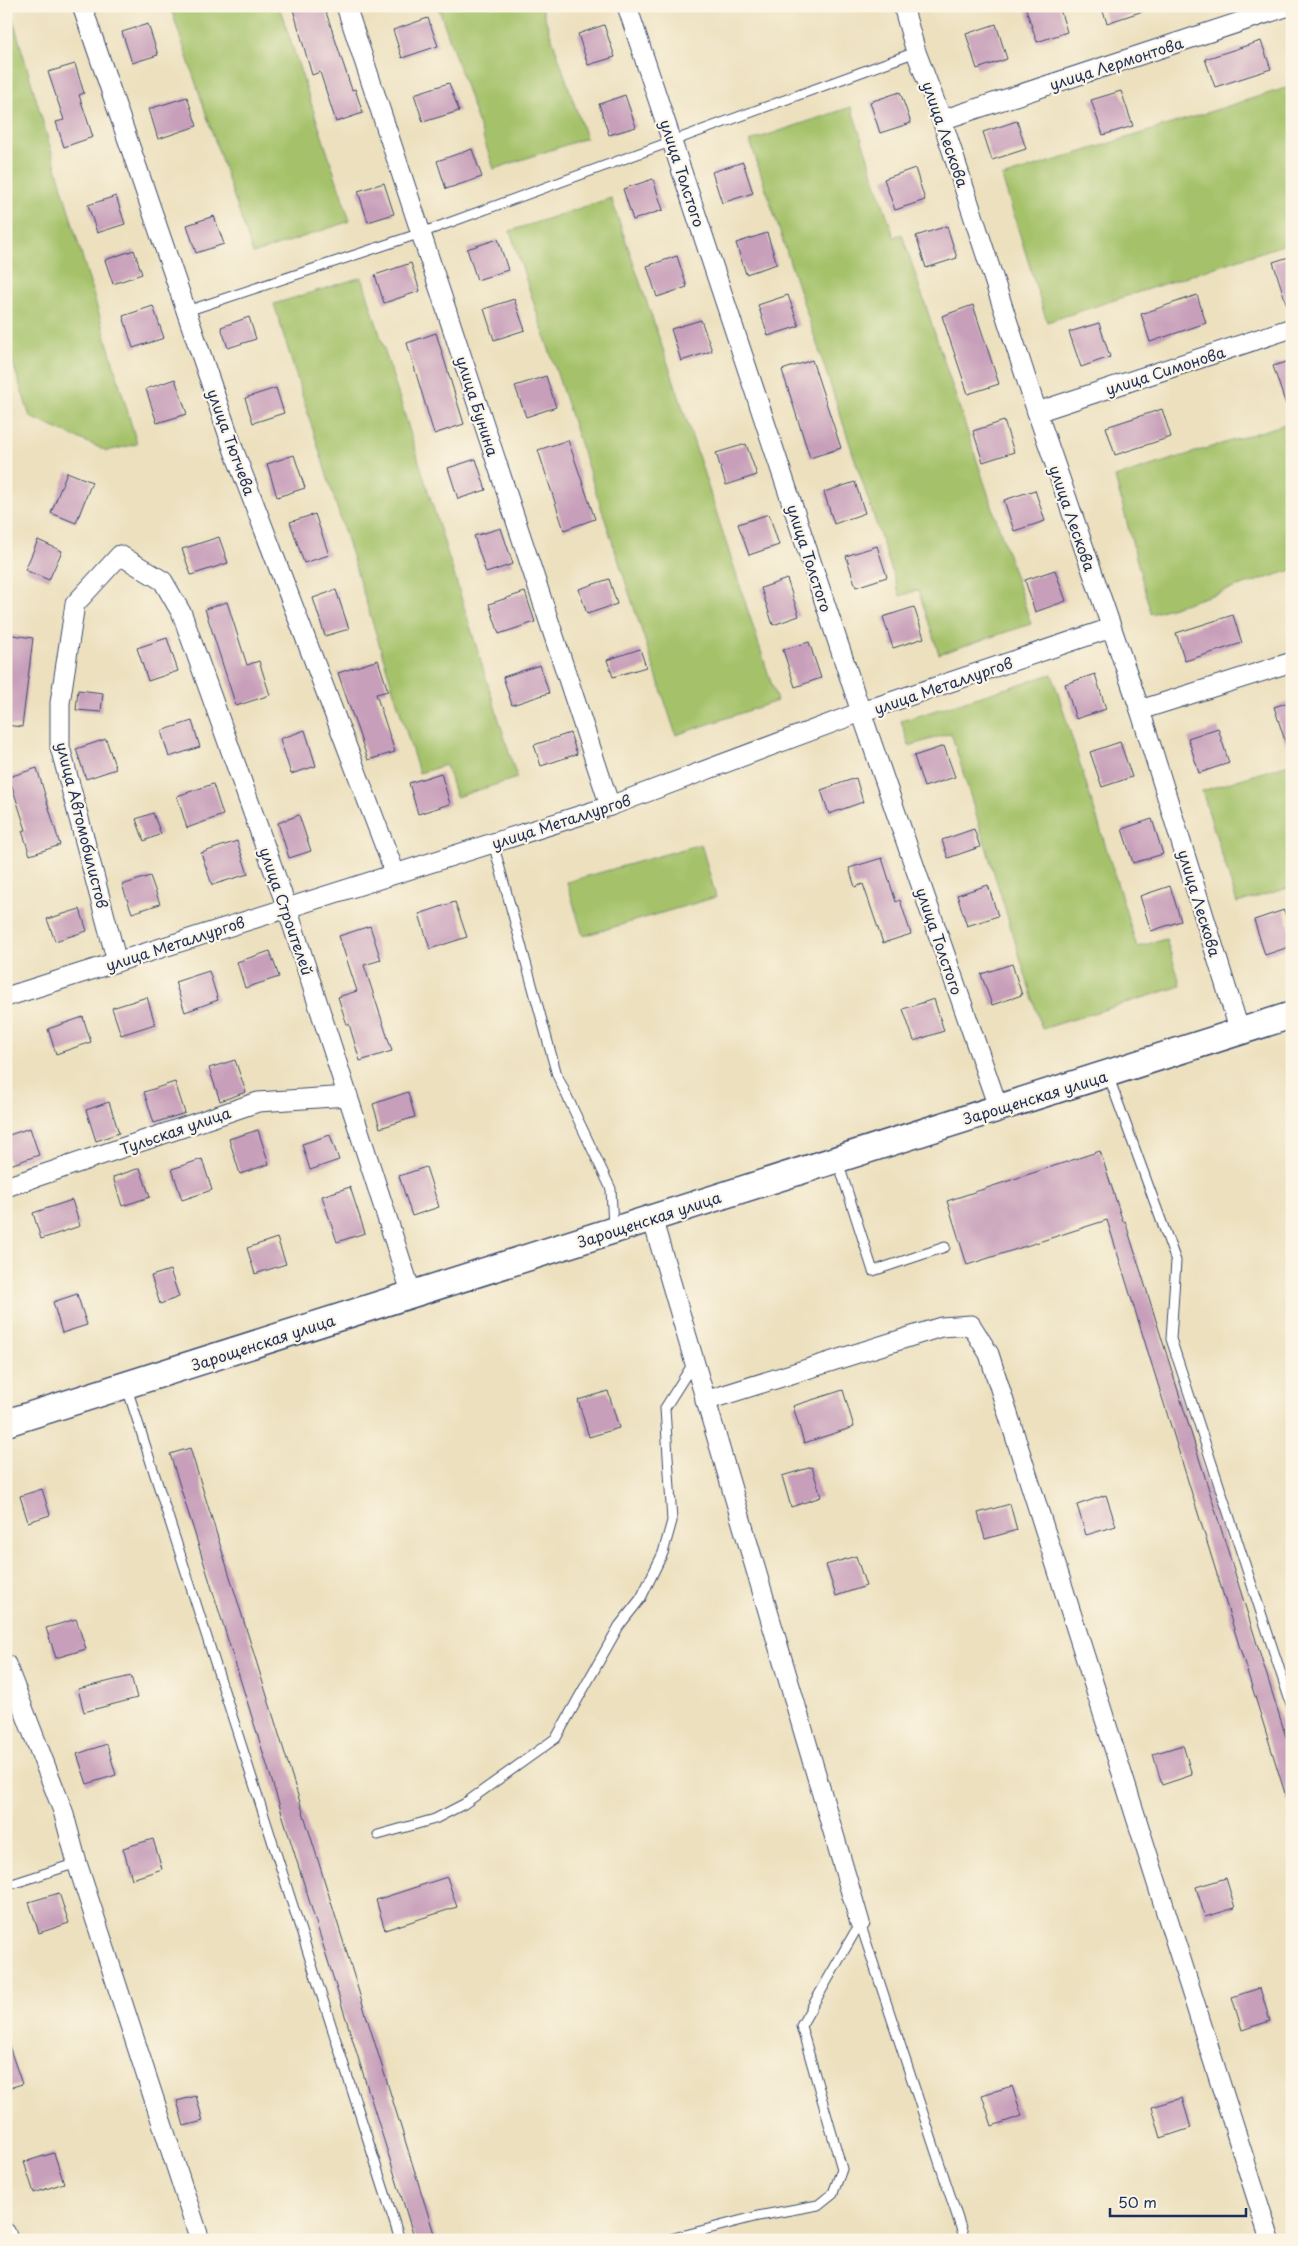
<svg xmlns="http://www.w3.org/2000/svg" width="1298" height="2246" font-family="'Playpen Sans',sans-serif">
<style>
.green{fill:#a5c26a;stroke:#607864}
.building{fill:#c79fba}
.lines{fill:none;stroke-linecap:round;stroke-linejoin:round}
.lane-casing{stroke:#3a4a6c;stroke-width:11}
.street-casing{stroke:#3a4a6c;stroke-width:21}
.secondary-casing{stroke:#3a4a6c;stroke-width:29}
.lane{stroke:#fff;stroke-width:9}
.street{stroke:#fff;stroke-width:19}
.secondary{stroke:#fff;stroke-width:26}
.labels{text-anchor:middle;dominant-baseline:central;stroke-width:4.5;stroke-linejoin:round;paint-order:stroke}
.street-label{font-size:15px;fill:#1b2f5e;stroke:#fcf5e5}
</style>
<rect width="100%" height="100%" fill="#fcf5e5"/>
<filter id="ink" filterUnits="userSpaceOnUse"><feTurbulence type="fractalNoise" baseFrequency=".02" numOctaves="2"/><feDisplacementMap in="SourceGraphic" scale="10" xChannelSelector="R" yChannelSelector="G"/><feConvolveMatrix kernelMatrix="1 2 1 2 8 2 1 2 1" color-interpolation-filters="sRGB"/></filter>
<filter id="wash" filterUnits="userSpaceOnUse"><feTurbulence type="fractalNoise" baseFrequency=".0096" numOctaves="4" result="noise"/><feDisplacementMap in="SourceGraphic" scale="20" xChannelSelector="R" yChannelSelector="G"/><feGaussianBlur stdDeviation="1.12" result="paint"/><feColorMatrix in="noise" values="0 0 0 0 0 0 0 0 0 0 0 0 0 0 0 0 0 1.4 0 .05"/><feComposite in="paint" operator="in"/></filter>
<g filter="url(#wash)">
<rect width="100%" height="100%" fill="#ece0be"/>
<g class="green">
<polygon points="6,6 9,6 137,444 107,451 30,417 6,341"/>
<polygon points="170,6 279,6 350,221 253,254"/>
<polygon points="438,6 541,6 586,138 494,169"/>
<polygon points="1292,86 1292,242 1047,322 1002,177"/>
<polygon points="851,107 894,237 902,234 1031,624 939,654 918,590 900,596 750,141"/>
<polygon points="611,198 677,390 777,701 676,735 510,231"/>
<polygon points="362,277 517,778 456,797 446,765 419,773 274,304"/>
<polygon points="1292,422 1292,570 1151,614 1115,477"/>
<polygon points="1052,674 1137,947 1166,939 1181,986 1042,1029 951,733 909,746 901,721"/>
<polygon points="1292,763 1292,887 1237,903 1202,791"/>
<polygon points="701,844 716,897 583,936 567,882"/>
</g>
<g id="blocks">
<g class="building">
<polygon points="292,6 324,6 352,90 355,89 363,113 336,122 320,72 312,75"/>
<polygon points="1025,6 1059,6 1067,32 1037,42"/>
<polygon points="1101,6 1148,6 1149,9 1107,23"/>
<polygon points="428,18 438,46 402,58 393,30"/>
<polygon points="148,24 158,55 132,63 122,32"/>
<polygon points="996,24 1007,59 977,69 966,34"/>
<polygon points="604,25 615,57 588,65 578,34"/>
<polygon points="1261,41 1271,69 1215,87 1205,59"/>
<polygon points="75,64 84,93 79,95 93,137 64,147 56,122 64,120 48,72"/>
<polygon points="449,83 459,111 423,122 414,94"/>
<polygon points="1121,91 1133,126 1103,135 1091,100"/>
<polygon points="900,92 911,123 880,133 870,102"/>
<polygon points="625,95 636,127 609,135 599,104"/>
<polygon points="187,97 197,126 158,139 149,109"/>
<polygon points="1017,121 1026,149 992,160 983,132"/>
<polygon points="472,149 482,177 446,189 437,161"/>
<polygon points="743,162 753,193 722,203 712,172"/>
<polygon points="915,168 925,200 895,210 884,179"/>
<polygon points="653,179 663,210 633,220 623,189"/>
<polygon points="384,183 394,214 368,222 358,191"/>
<polygon points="116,196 125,224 97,233 88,205"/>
<polygon points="214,216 224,244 196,253 187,225"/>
<polygon points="947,226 957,258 926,268 916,236"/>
<polygon points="767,233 777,264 746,274 736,243"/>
<polygon points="498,239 508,270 477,280 467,249"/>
<polygon points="134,250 142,274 113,284 105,260"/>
<polygon points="677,256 687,287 657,297 647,266"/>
<polygon points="1292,256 1292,312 1289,312 1273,262"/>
<polygon points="411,263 420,291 384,303 375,275"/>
<polygon points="788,295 799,326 768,336 758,305"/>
<polygon points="1197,295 1206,323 1150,342 1141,314"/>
<polygon points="514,299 525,330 494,340 484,309"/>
<polygon points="973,305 999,384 968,394 942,316"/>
<polygon points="153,306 164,338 133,348 123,316"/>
<polygon points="249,317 256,339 228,348 221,327"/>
<polygon points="701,320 712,351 681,361 671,329"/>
<polygon points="1099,323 1110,357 1081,367 1069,332"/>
<polygon points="436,333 464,424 434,434 407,343"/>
<polygon points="812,360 841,448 810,458 782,370"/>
<polygon points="1292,360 1292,414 1289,414 1273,366"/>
<polygon points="546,376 556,407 526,417 515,386"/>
<polygon points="175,379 187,414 157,423 146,389"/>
<polygon points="276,388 284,413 253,423 245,398"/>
<polygon points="1162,409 1171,437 1115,455 1106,427"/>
<polygon points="1004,421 1014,452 983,462 973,431"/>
<polygon points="568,440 595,519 564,530 538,450"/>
<polygon points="746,444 757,475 726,485 716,453"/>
<polygon points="294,455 305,488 277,497 267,464"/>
<polygon points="476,459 486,490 458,499 448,468"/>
<polygon points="67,472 92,482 76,523 51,513"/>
<polygon points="855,482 865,513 834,524 824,492"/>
<polygon points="1035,490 1045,521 1014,531 1004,500"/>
<polygon points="315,514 329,555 304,563 290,522"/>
<polygon points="769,514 779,545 749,555 738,524"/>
<polygon points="501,528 513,564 486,573 474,536"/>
<polygon points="219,537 228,563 191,575 182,549"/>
<polygon points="38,540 62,551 49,580 25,570"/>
<polygon points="877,546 887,577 856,587 846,556"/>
<polygon points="1055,570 1066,601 1035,612 1025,580"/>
<polygon points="609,579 617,604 587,614 579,589"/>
<polygon points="787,579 799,616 773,625 761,588"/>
<polygon points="336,590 349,629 325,636 313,598"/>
<polygon points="525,592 535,622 499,634 489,604"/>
<polygon points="227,602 247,665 259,661 270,695 236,706 205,609"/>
<polygon points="914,607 924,638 893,648 883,617"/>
<polygon points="1233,615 1242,643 1185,661 1176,633"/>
<polygon points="6,634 33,638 22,727 6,725"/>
<polygon points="167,638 178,671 148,681 137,648"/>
<polygon points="809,642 821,678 795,687 783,650"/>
<polygon points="640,649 646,667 613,677 607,660"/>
<polygon points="378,660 388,691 376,694 395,752 368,760 338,673"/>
<polygon points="540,665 549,693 512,705 503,677"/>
<polygon points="1095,674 1106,709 1076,719 1065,684"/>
<polygon points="78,690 103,693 101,712 76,710"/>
<polygon points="1292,701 1292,752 1289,753 1274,707"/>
<polygon points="192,721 200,747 169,757 161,731"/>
<polygon points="1218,728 1229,763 1199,773 1188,738"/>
<polygon points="305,730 316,766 291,774 280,739"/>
<polygon points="570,733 577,754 541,766 534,745"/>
<polygon points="106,739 116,769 86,779 76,749"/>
<polygon points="1120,742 1132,777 1102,787 1090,752"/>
<polygon points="944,746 955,777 924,787 914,756"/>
<polygon points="37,768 60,845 30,855 22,831 26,830 9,777"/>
<polygon points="441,773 450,804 418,814 409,783"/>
<polygon points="856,778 863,802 829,814 821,790"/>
<polygon points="213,784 223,815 187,828 177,796"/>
<polygon points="153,813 161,834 144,841 136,819"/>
<polygon points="299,815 311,851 289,858 278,823"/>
<polygon points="1152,819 1163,854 1133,863 1122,829"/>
<polygon points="974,829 980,847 948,858 942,840"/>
<polygon points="237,841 248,874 212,885 201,853"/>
<polygon points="882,858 896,902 900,900 911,934 883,943 863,884 855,887 849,868"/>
<polygon points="150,876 160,904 132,913 122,885"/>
<polygon points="988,885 998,916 967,926 957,895"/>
<polygon points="1170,886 1181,921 1151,931 1140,896"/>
<polygon points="455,902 467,937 430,949 419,914"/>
<polygon points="80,909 87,931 55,941 47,919"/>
<polygon points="1284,910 1292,935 1292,946 1265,955 1254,920"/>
<polygon points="370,926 381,960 364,965 392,1051 360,1061 349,1024 347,1025 338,997 357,991 339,936"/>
<polygon points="270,951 279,977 245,988 237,962"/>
<polygon points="1012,964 1022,995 992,1005 981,974"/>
<polygon points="209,971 218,1000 185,1012 175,982"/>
<polygon points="147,997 155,1024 121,1035 112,1008"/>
<polygon points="934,999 944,1031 914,1041 903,1009"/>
<polygon points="83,1017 91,1042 56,1054 48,1029"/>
<polygon points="235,1060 246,1092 220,1101 209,1068"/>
<polygon points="175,1082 185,1113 154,1123 144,1092"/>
<polygon points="408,1092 415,1117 380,1128 373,1104"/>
<polygon points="109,1102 119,1133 96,1141 86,1110"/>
<polygon points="30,1128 39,1155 10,1165 6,1153 6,1136"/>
<polygon points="258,1130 269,1164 240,1174 229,1139"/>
<polygon points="330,1135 339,1160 310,1170 302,1144"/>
<polygon points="1100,1151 1123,1222 1125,1221 1292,1756 1292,1802 1288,1803 1107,1220 967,1265 947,1201"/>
<polygon points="202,1159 212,1190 182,1200 172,1169"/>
<polygon points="426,1167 439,1207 412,1216 399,1176"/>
<polygon points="140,1168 150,1197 122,1206 113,1177"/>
<polygon points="350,1187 365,1233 337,1242 322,1196"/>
<polygon points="72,1200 80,1226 41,1239 33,1213"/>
<polygon points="277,1238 286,1264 255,1274 247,1248"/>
<polygon points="170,1270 179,1297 160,1304 151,1276"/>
<polygon points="77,1294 87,1325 62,1333 53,1302"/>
<polygon points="843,1390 854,1427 804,1443 793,1406"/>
<polygon points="608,1391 619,1428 589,1437 578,1400"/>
<polygon points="190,1448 436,2240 415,2240 170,1454"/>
<polygon points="812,1467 821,1497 791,1507 782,1476"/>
<polygon points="42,1489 50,1515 28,1522 20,1496"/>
<polygon points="1106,1495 1116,1526 1086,1535 1077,1505"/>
<polygon points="1010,1504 1017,1530 985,1539 978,1513"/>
<polygon points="856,1556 866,1586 836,1596 826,1565"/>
<polygon points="76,1619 86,1649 56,1658 46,1628"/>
<polygon points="131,1676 137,1698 84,1712 78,1689"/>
<polygon points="107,1744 116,1775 87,1784 77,1754"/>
<polygon points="1183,1745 1192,1775 1162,1785 1153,1754"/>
<polygon points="153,1839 162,1869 132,1879 123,1848"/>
<polygon points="447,1877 457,1907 385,1930 376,1900"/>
<polygon points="1226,1878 1235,1908 1205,1917 1196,1887"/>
<polygon points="59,1893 69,1923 39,1933 29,1902"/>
<polygon points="1260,1988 1270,2021 1242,2030 1232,1997"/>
<polygon points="6,2046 9,2046 22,2084 6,2089"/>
<polygon points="1012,2086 1022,2116 992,2126 982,2095"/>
<polygon points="196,2096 203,2121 184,2126 177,2101"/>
<polygon points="1182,2098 1191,2128 1161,2138 1152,2107"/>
<polygon points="54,2153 64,2183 34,2193 24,2162"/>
</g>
</g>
</g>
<g filter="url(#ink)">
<use href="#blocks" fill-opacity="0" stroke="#3a4a6c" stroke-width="1"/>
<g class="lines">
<defs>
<g id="lane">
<polyline points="187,311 421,233 916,52"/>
<polyline points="493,843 557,1075 611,1189 613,1227"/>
<polyline points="1108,1075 1176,1261 1171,1339 1292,1707"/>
<polyline points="838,1162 873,1271 945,1247"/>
<polyline points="127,1388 400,2240"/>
<polyline points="378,1835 435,1819 464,1804 556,1738 619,1626 641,1598 663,1553 672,1521 665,1408 694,1362"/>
<polyline points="6,1886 77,1863"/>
<polyline points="860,1923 965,2240"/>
<polyline points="666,2240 758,2216 818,2205 833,2193 842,2169 801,2026 860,1923"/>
</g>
<g id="street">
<polyline points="82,6 234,451 395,873"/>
<polyline points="346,6 610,806"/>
<polyline points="627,6 861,712 998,1107"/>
<polyline points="903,6 916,52 942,120 1037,412 1140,710 1240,1032"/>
<polyline points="942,120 1289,6"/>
<polyline points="1037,412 1292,328"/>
<polyline points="1140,710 1292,662"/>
<polyline points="117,962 60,747 60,703 75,604 120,555 163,581 182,614 287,908 412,1295"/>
<polyline points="6,997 610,806 861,712 1111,628"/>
<polyline points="6,1187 258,1102 348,1096"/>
<polyline points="652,1218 860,1923"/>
<polyline points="705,1401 941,1327 971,1325 989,1354 1270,2240"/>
<polyline points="6,1664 63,1811 77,1863 200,2240"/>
<polyline points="6,2233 8,2240"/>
</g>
<polyline id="secondary" points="6,1423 1292,1015"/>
</defs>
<use href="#lane" class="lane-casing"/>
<use href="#street" class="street-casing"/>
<use href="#secondary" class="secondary-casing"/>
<use href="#lane" class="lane"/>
<use href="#street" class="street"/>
<use href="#secondary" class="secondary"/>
</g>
</g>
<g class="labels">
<g class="street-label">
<text transform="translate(1116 63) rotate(-18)">улица Лермонтова</text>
<text transform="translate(946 134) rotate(71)">улица Лескова</text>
<text transform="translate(683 173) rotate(72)">улица Толстого</text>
<text transform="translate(1165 370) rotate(-18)">улица Симонова</text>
<text transform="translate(478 406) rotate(72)">улица Бунина</text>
<text transform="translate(232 442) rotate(70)">улица Тютчева</text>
<text transform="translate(1073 518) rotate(71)">улица Лескова</text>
<text transform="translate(810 558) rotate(72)">улица Толстого</text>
<text transform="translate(943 685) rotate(-19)">улица Металлургов</text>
<text transform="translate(561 821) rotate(-18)">улица Металлургов</text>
<text transform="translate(83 825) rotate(76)">улица Автомобилистов</text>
<text transform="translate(1200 903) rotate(73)">улица Лескова</text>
<text transform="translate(287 911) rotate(71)">улица Строителей</text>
<text transform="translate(940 941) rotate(71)">улица Толстого</text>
<text transform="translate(175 943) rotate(-18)">улица Металлургов</text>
<text transform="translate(1035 1097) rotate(-17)">Зарощенская улица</text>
<text transform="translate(175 1130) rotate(-19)">Тульская улица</text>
<text transform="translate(649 1219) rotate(-18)">Зарощенская улица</text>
<text transform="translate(263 1342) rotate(-18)">Зарощенская улица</text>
</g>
</g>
<rect width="1298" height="2246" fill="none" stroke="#fcf5e5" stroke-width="25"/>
<path d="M1110 2208v8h136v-8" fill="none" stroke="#1b2f5e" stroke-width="2.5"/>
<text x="1118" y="2208" font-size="15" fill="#1b2f5e" stroke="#fcf5e5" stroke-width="4" paint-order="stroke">50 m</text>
</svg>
